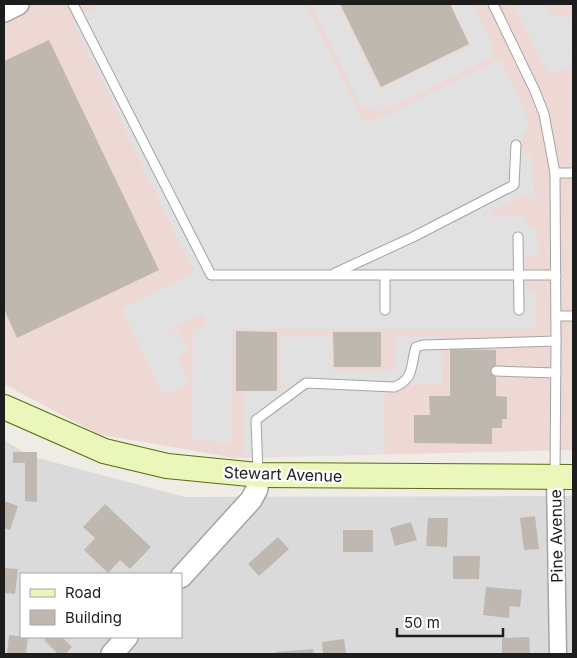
<svg xmlns="http://www.w3.org/2000/svg" width="577" height="658" font-family="Inter,sans-serif">
<style>
.residential{fill:#dbdada;fill-rule:evenodd}
.commercial{fill:#eed8d4}
.parking{fill:#e1e1e1}
.building{fill:#beb8b1}
.lines{fill:none;stroke-linecap:round;stroke-linejoin:round}
.service-casing{stroke:#a4a4a4;stroke-width:11}
.minor-casing{stroke:#a4a4a4;stroke-width:19}
.tertiary-casing{stroke:#a4a4a4;stroke-width:24}
.secondary-casing{stroke:#576e0b;stroke-width:26}
.service{stroke:#fff;stroke-width:9}
.minor{stroke:#fff;stroke-width:16}
.tertiary{stroke:#fff;stroke-width:21}
.secondary{stroke:#ebf6ba;stroke-width:24}
.labels{text-anchor:middle;dominant-baseline:central;stroke-width:4.5;stroke-linejoin:round;paint-order:stroke}
.street-label{font-size:16px;fill:#1d1d1d;stroke:#fff}
</style>
<rect width="100%" height="100%" fill="#eeece4"/>
<path class="residential" d="M4 440 30 456 185 497 573 496V654H4ZM21 574H181V637H21Z"/>
<polygon class="commercial" points="4,4 573,4 573,450 234,458 98,434 4,384"/>
<g class="parking">
<polygon points="97,4 306,4 360,116 366,121 373,121 500,59 520,99 530,129 523,134 521,146 521,150 525,155 532,156 535,200 527,196 521,196 492,211 490,213 492,216 525,216 526,227 537,227 538,255 527,256 525,258 525,291 536,291 535,329 233,329 231,443 192,439 193,329 204,328 205,317 202,315 165,332 167,335 178,330 188,351 177,358 190,383 164,395 122,309 195,273 72,20 96,8"/>
<polygon points="311,4 339,4 380,89 471,45 451,4 472,4 493,45 491,47 495,56 380,112 377,109 373,111 365,105 361,107"/>
<polygon points="513,4 544,4 546,8 553,14 573,18 571,53 573,67 549,75"/>
<polygon points="332,336 332,372 396,370 395,337 441,336 442,384 384,385 385,454 244,456 243,391 281,390 280,337"/>
</g>
<g class="building">
<polygon points="340,4 450,4 469,44 381,87"/>
<polygon points="49,40 159,270 17,338 4,309 4,61"/>
<polygon points="236,331 277,332 277,391 236,391"/>
<polygon points="333,332 381,332 381,367 334,367"/>
<polygon points="450,349 496,350 496,396 507,397 507,419 502,419 502,428 492,428 492,444 414,443 414,415 430,415 429,396 450,396"/>
<polygon points="13,452 37,452 37,502 25,501 25,463 13,463"/>
<polygon points="4,501 18,506 10,530 4,528"/>
<polygon points="105,504 151,547 130,569 120,560 108,573 84,550 95,538 83,527"/>
<polygon points="535,516 539,549 524,550 520,518"/>
<polygon points="428,518 448,518 447,547 426,546"/>
<polygon points="411,522 417,540 395,546 390,528"/>
<rect x="343" y="530" width="30" height="22"/>
<polygon points="278,537 289,549 259,576 248,564"/>
<polygon points="453,556 480,556 479,579 453,579"/>
<polygon points="4,568 18,569 15,594 4,593"/>
<polygon points="486,587 522,590 520,607 510,606 509,618 483,615"/>
<polygon points="9,635 28,637 26,654 7,654"/>
<polygon points="47,637 66,637 64,639 72,647 65,654 58,654 44,640"/>
<polygon points="529,637 530,654 502,654 502,638"/>
<polygon points="344,639 346,654 323,654 322,642"/>
<polygon points="313,649 314,654 275,654 275,652"/>
</g>
<g class="lines">
<defs>
<g id="service">
<polyline points="73,4 211,275 556,275"/>
<polyline points="493,4 535,91 544,114 555,173 556,341 555,477"/>
<polyline points="555,173 573,173"/>
<polyline points="518,237 519,310"/>
<polyline points="335,273 413,237 514,185 516,145"/>
<polyline points="385,275 385,310"/>
<polyline points="556,316 573,316"/>
<polyline points="496,371 556,373"/>
<path d="M258 474 256 420 306 383 394 387C415 379 410 366 416 347L423 345 556 341"/>
</g>
<polyline id="minor" points="555,477 558,654"/>
<g id="tertiary">
<polyline points="4,11 18,4"/>
<polyline points="181,577 251,500 257,489 258,475"/>
<polyline points="112,654 127,637"/>
</g>
<polyline id="secondary" points="4,407 104,451 167,466 258,475 573,477"/>
</defs>
<use href="#service" class="service-casing"/>
<use href="#minor" class="minor-casing"/>
<use href="#tertiary" class="tertiary-casing"/>
<use href="#secondary" class="secondary-casing"/>
<use href="#service" class="service"/>
<use href="#minor" class="minor"/>
<use href="#tertiary" class="tertiary"/>
<use href="#secondary" class="secondary"/>
</g>
<g class="labels">
<g class="street-label">
<text transform="translate(283 474) rotate(2)">Stewart Avenue</text>
<text transform="translate(556 536) rotate(-91)">Pine Avenue</text>
</g>
</g>
<rect width="577" height="658" fill="none" stroke="#1d1d1d" stroke-width="10"/>
<rect x="20" y="573" width="162" height="65" fill="#ffffff" stroke="#a5a5a5"/>
<rect x="30" y="589" width="25" height="8" fill="#ebf6ba" stroke="#a5a5a5"/>
<text x="65" y="598" font-size="15" fill="#1d1d1d">Road</text>
<rect x="30" y="610" width="25" height="15" fill="#beb8b1" stroke="#a5a5a5"/>
<text x="65" y="623" font-size="15" fill="#1d1d1d">Building</text>
<path d="M397 628v8h106v-8" fill="none" stroke="#1d1d1d" stroke-width="2.5"/>
<text x="404" y="628" font-size="15" fill="#1d1d1d" stroke="#ffffff" stroke-width="4" paint-order="stroke">50 m</text>
</svg>
